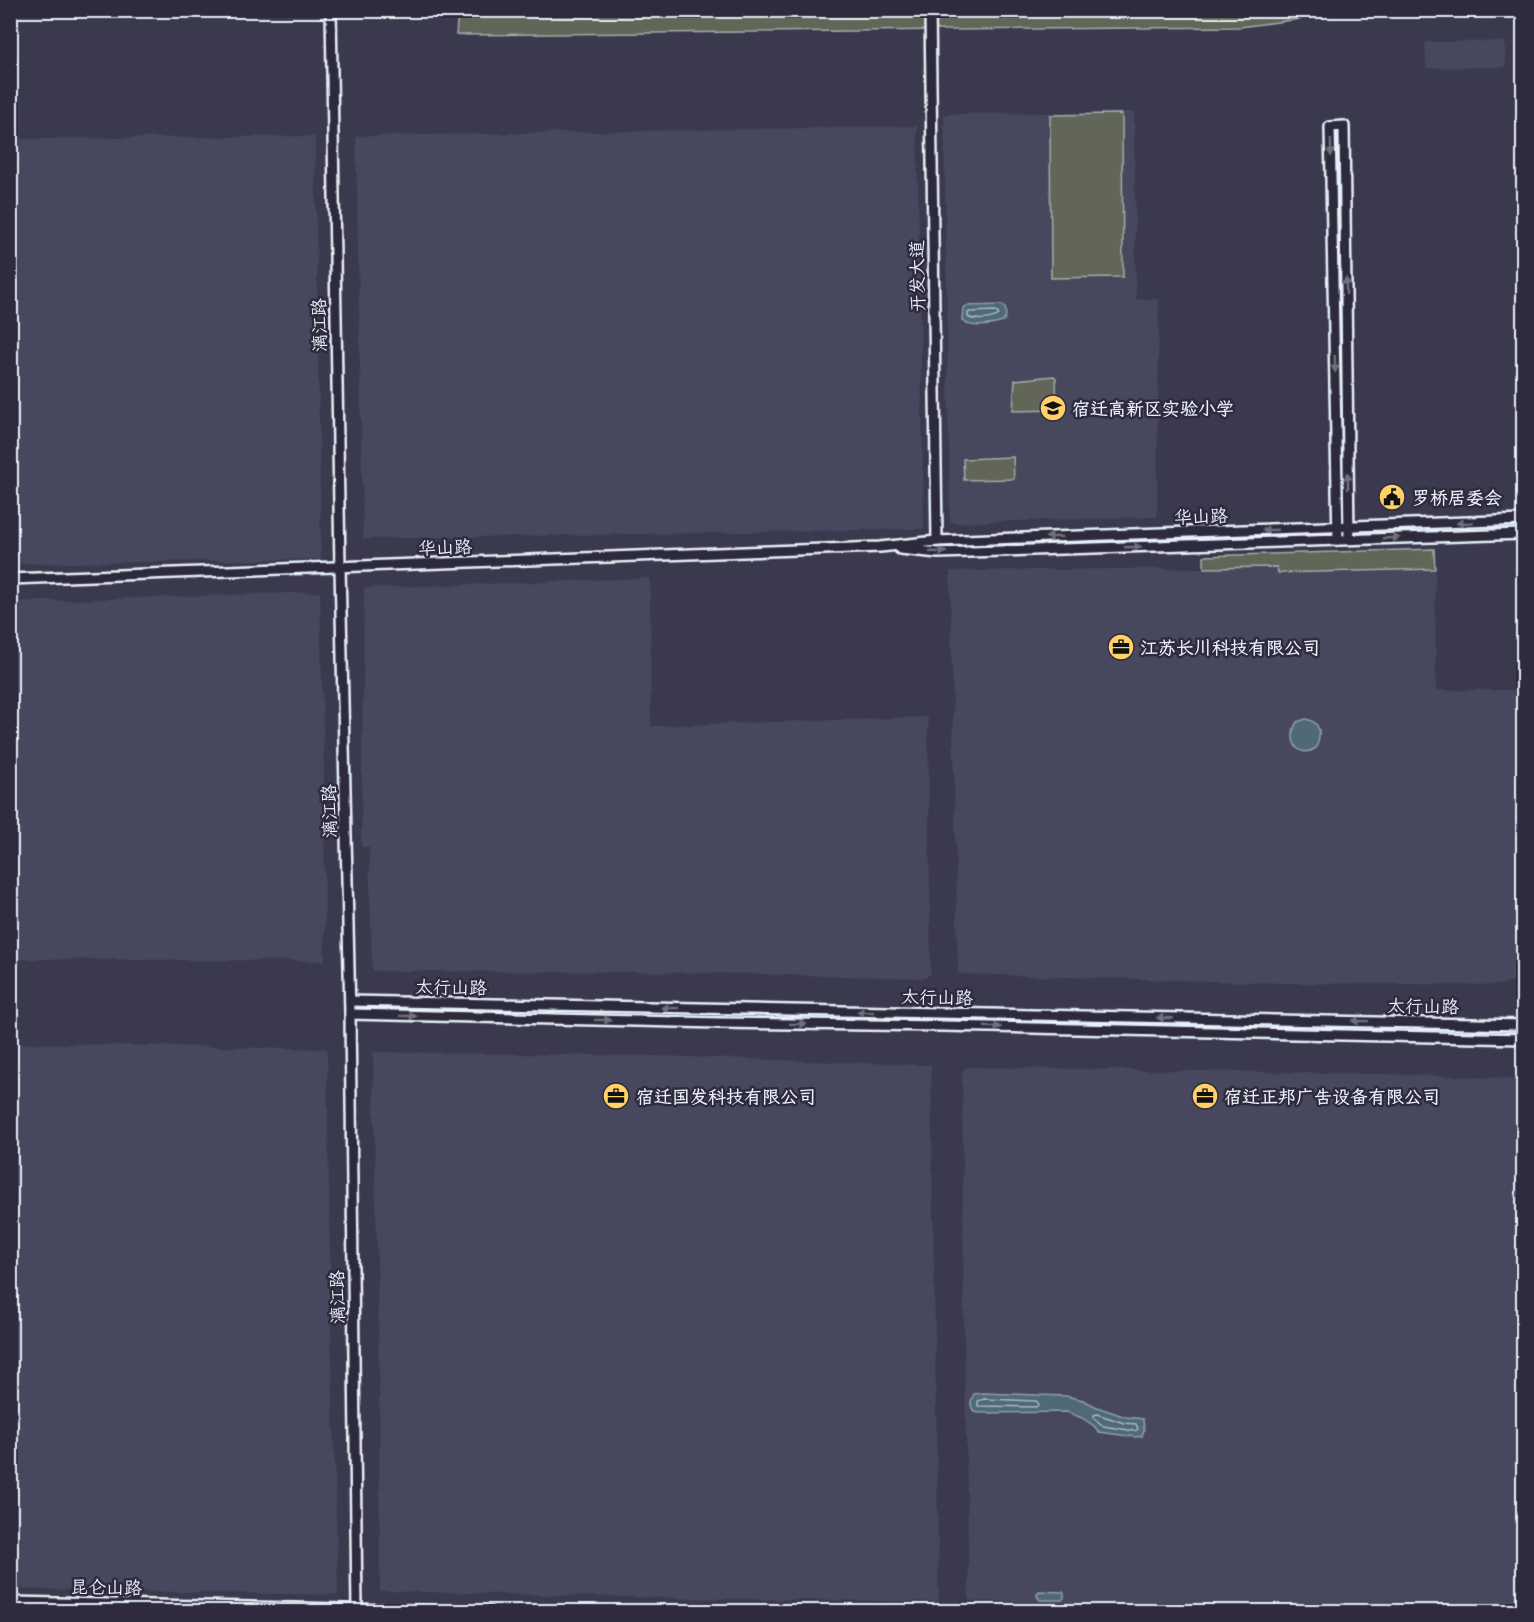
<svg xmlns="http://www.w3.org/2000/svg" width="1534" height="1622" font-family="Delius,'LXGW WenKai TC',sans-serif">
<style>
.built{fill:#46465d}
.green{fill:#626658;stroke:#a5aca8;stroke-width:1.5}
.water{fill:#506977;stroke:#8d9fab;stroke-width:1.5}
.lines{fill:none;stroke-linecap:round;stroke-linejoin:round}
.shore{stroke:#abbbc4;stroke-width:1.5}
.minor-casing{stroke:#e8f1f8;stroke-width:14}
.minor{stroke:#2f2a3d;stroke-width:9}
.oneway{fill:#70707e}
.labels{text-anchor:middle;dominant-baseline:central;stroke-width:5;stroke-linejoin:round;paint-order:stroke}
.street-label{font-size:18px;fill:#e8f1f8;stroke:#2f2a3d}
.poi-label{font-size:18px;font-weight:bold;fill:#e8f1f8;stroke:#2f2a3d;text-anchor:start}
</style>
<rect width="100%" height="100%" fill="#3b394e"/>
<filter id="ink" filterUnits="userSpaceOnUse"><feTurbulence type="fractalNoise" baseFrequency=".0167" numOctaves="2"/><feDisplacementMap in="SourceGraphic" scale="12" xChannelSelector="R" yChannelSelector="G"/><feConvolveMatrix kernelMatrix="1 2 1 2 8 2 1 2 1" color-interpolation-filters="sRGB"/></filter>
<g filter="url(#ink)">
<g class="built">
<polygon points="1505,41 1506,67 1426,68 1425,42"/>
<polygon points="1134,112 1136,299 1159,299 1157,517 950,523 944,114"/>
<polygon points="917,126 924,529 363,539 356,136"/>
<polygon points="315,136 321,559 11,564 11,139"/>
<polygon points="1278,567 1278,573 1435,569 1436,690 1523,690 1524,816 1520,817 1524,957 1521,971 1511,982 1500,985 1280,983 958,974 950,571"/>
<polygon points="650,578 651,726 928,717 931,974 925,978 657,972 372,971 369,847 361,847 364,588"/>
<polygon points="320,592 324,766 325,961 11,959 11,602"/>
<polygon points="11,1043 327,1049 331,1321 338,1595 11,1589"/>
<polygon points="373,1052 659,1056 931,1065 939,1602 666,1598 380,1591 379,1368"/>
<polygon points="966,1067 1388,1074 1507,1078 1516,1080 1523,1084 1523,1610 1396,1610 969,1601 964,1340 962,1072"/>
</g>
<g class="green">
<polygon points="458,10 1335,10 1336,14 1240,27 456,35"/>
<polygon points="1122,114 1123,277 1051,278 1050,115"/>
<polygon points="1054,376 1056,378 1057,410 1013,411 1015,380"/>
<polygon points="1013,457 1014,479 964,480 963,459"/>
<polygon points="1434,549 1435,569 1278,573 1277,567 1204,568 1204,556"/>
</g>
<g class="water">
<path d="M1002 305 1005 307C1006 313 1007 317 1003 322 992 325 971 330 962 320L963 308 967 306Z"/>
<path d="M1306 719C1322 722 1321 735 1316 748 1296 761 1287 737 1297 722Z"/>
<path d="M983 1393 1066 1396 1083 1400 1097 1407 1126 1417 1143 1419 1144 1430 1142 1436 1136 1437 1099 1432 1094 1426 1082 1418 1067 1412 981 1413 974 1412C970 1405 970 1401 974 1394Z"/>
<polygon points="1039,1591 1063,1592 1064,1593 1064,1598 1062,1600 1040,1600 1037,1596 1038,1592"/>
</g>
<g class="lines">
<g class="shore">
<path d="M996 311 999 315C992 320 975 321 968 317V313L970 312Z"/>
<polygon points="984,1399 1036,1401 1039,1404 1036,1407 978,1406 978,1401"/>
<polygon points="1097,1414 1124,1423 1136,1424 1138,1429 1135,1431 1103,1426 1094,1418 1094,1415"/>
</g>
<defs>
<g id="minor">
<polyline points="331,10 340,567 350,1014 357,1612"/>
<polyline points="930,10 937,541"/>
<polyline points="1338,540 1330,127 1344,126 1349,539"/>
<polyline points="900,549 938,553 1524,534"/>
<polyline points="10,579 880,547 937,541 1524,520"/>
<polyline points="350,1001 1524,1025"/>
<polyline points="350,1014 719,1023 942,1026 1524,1039"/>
<polyline points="10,1602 490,1612"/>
</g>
</defs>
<use href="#minor" class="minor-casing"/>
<use href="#minor" class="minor"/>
</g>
<defs><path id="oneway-solid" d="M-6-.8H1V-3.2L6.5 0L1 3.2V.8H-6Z" transform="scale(1.5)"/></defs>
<g class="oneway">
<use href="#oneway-solid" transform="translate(1331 148) rotate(89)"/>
<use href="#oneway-solid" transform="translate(1346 286) rotate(-91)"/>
<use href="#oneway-solid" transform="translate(1335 364) rotate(89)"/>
<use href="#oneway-solid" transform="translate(1348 481) rotate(-91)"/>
<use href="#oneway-solid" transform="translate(1465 523) rotate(178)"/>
<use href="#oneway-solid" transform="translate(1270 530) rotate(178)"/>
<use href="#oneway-solid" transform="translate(1054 537) rotate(178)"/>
<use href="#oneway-solid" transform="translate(1391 538) rotate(-2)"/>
<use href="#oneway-solid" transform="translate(1133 547) rotate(-2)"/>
<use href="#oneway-solid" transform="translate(938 552) rotate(2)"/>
<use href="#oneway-solid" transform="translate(670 1008) rotate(-179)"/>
<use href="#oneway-solid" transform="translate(865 1012) rotate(-179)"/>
<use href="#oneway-solid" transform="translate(408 1016) rotate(1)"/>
<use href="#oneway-solid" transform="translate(1165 1018) rotate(-179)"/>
<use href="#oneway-solid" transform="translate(603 1020) rotate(1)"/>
<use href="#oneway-solid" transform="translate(1360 1021) rotate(-179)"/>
<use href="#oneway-solid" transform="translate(798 1024) rotate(1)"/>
<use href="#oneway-solid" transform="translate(993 1027) rotate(2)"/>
</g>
</g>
<defs>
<symbol id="school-disc" viewBox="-11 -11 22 22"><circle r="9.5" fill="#ffd166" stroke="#2f2a3d"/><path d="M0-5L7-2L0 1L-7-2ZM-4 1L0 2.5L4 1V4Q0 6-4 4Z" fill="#111"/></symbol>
<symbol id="civic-disc" viewBox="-11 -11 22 22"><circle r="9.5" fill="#ffd166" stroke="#2f2a3d"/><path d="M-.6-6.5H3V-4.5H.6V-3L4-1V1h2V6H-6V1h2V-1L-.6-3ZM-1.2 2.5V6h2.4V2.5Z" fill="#111"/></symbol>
<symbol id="office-disc" viewBox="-11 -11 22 22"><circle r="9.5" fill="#ffd166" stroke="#2f2a3d"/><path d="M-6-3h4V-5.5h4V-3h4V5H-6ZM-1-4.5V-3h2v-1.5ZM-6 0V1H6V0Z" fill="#111"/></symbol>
</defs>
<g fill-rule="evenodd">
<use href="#school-disc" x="1038" y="393" width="30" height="30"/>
<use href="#civic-disc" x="1377" y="482" width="30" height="30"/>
<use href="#office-disc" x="1106" y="632" width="30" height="30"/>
<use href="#office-disc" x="601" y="1081" width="30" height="30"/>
<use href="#office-disc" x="1190" y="1081" width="30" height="30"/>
</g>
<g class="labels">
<g class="street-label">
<text transform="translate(917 276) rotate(-91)">开发大道</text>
<text transform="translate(319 325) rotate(-91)">漓江路</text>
<text transform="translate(1201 516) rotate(-2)">华山路</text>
<text transform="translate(445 547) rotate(-2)">华山路</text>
<text transform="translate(329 811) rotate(-91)">漓江路</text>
<text transform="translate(451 987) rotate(1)">太行山路</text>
<text transform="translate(937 997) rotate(1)">太行山路</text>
<text transform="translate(1423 1006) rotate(1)">太行山路</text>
<text transform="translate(337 1297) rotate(-91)">漓江路</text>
<text transform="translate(106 1587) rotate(1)">昆仑山路</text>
</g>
<g class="poi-label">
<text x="1072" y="408">宿迁高新区实验小学</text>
<text x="1412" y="497">罗桥居委会</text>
<text x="1140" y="647">江苏长川科技有限公司</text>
<text x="636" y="1096">宿迁国发科技有限公司</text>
<text x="1224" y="1096">宿迁正邦广告设备有限公司</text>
</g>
</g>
<rect width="1534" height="1622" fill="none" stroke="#2f2a3d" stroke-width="36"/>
<rect x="18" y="18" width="1498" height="1586" fill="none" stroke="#e8f1f8" stroke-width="2" filter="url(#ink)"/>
</svg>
